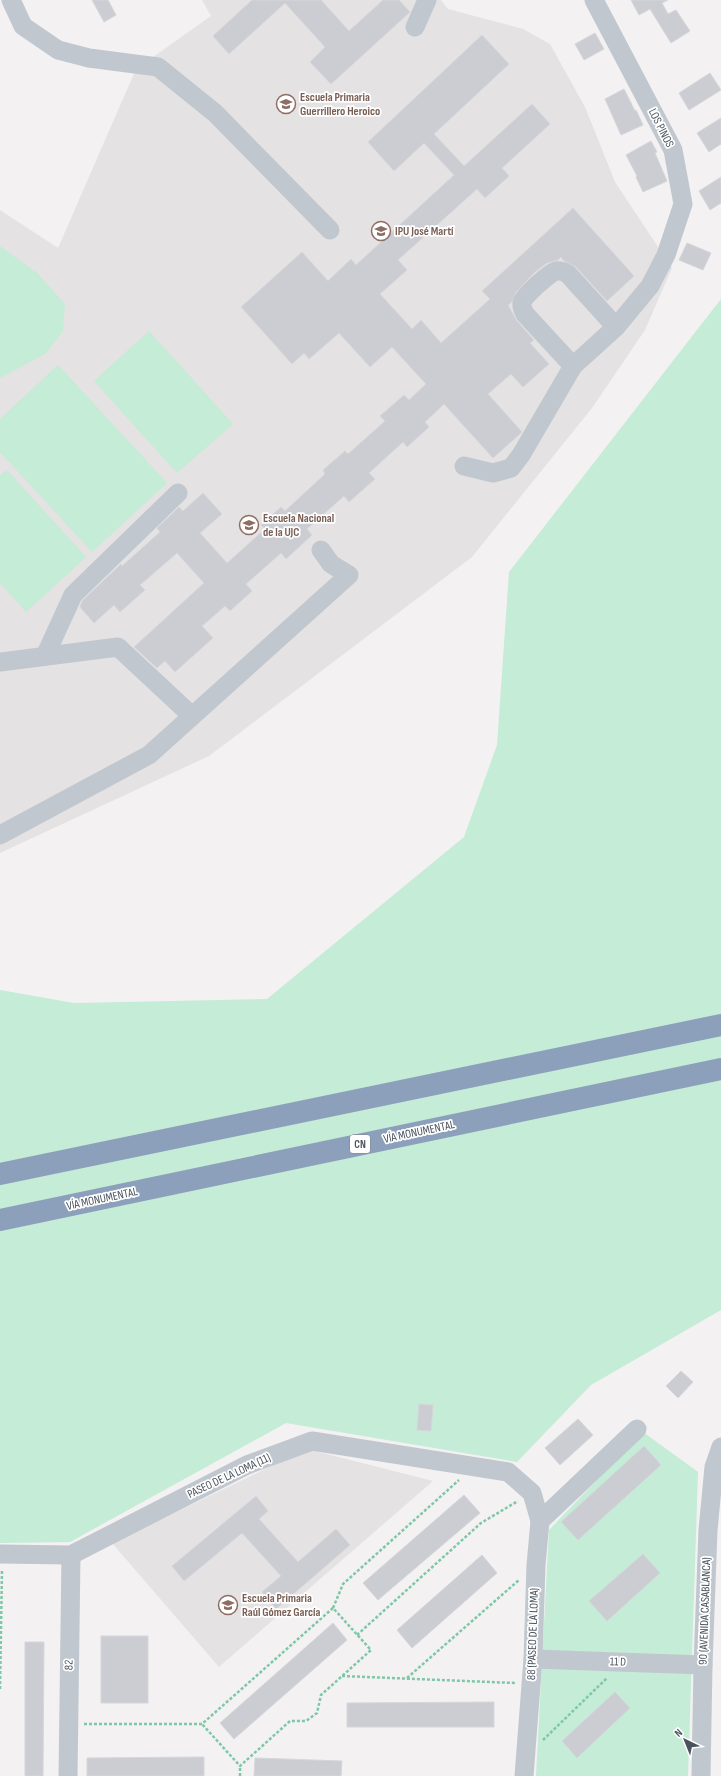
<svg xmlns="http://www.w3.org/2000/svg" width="721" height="1776" font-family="'Sofia Sans Condensed',sans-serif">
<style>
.education{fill:#e4e2e2}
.green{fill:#c4ecd6}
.building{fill:#cbcdd3;stroke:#d5d7db}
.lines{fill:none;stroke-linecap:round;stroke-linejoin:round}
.path{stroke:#7ec7a8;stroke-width:2.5;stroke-dasharray:3 2;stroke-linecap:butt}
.minor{stroke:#c0c7ce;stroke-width:19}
.highway{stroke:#8da0bb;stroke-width:22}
.labels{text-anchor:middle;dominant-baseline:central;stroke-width:3.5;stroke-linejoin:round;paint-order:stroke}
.shield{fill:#fff;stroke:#80878e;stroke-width:1}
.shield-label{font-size:11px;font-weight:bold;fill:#4a535d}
.education-label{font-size:12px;font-weight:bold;fill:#785e54;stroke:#fff;text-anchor:start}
.street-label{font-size:12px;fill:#4a535d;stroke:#fff}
</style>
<rect width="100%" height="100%" fill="#f3f1f1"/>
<g class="education">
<polygon points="202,0 441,0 448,9 523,29 550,44 585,107 615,182 672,268 645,330 592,408 472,557 209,756 0,853 0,210 58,248 136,69 211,16"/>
<polygon points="307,1449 433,1481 219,1667 112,1543"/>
</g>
<g class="green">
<polygon points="0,246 38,274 65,304 63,331 45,354 0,378"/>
<polygon points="721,299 721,1310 591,1385 517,1462 286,1423 70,1542 0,1543 0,990 74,1003 267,999 464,837 497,745 509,572"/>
<polygon points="149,331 233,424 177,473 94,381"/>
<polygon points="58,365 167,483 92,552 0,452 0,419"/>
<polygon points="7,470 86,557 26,612 0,583 0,476"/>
<polygon points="643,1432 698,1472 688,1776 536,1776 549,1530"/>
</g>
<g class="building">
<polygon points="92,0 108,0 116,15 104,22"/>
<polygon points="252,0 321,0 349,31 383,0 399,0 410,12 331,84 310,62 325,47 285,3 229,54 213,36"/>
<polygon points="631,0 668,0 662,3 668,14 676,10 690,31 671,43 650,9 639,15"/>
<polygon points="595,33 604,49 584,60 575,44"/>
<polygon points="482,35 509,64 434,134 464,166 532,104 550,124 502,168 509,176 485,198 477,189 398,260 407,270 380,294 412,329 421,320 441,343 490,299 482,291 573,208 634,276 607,301 576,267 564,261 561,257 558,260 547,263 535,272 516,292 511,303 508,305 517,321 534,340 530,343 549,364 523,387 511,374 488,394 522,432 521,433 493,458 444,404 425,422 429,427 407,447 403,442 369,473 375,479 349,502 344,496 307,529 312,535 286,559 281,553 246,584 252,591 230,611 225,606 202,626 213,638 175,672 165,661 157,668 134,647 204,583 177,553 140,585 145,590 120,612 114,605 94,623 80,607 82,601 121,564 122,566 160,532 157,528 179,507 183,511 203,493 222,514 200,533 227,563 265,529 261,525 281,507 285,511 325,474 323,470 345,451 348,454 385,421 380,416 404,395 409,400 426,384 392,347 370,367 339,333 309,359 304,353 292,364 241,307 302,252 328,281 351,259 356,265 454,175 424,143 394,171 368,142"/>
<polygon points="710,73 721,90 689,110 679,93"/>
<polygon points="624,89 635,111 636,110 643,125 621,135 605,99"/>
<polygon points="721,118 721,144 709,152 697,133"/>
<polygon points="651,141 657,152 655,153 667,181 643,192 636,177 637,176 626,155"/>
<polygon points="721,177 721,203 710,210 699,191"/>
<polygon points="687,243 711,253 703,270 679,260"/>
<polygon points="681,1371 693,1382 678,1398 666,1386"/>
<polygon points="419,1404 433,1405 431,1431 417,1430"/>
<polygon points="578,1419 593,1435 560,1465 545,1448"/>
<polygon points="644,1446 661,1465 578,1540 561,1522"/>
<polygon points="464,1495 480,1513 378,1600 363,1583"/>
<polygon points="256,1496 268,1511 259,1519 298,1562 336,1529 350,1545 276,1609 262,1592 281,1576 242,1533 184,1581 172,1566"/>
<polygon points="643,1554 660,1573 607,1621 589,1601"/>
<polygon points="482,1555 497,1573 412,1648 397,1630"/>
<polygon points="333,1623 347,1640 234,1739 220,1723"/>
<rect x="101" y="1636" width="47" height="67"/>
<polygon points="25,1642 44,1642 43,1776 25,1776"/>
<polygon points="615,1692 630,1708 577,1758 562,1741"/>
<polygon points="494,1702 494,1727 347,1727 347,1703"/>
<polygon points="204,1757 204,1776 87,1776 87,1758"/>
<polygon points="255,1758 342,1761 341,1776 254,1776"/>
</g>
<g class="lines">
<g class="path">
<polyline points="333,1608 343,1584 459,1480"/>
<polyline points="357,1635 481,1523 518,1501"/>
<polyline points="342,1676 515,1683"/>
<polyline points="407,1678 519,1580"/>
<polyline points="0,1689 2,1570"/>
<polyline points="84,1724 202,1724 333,1608 371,1650 321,1695 317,1713 306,1721 290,1721 240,1766 202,1724"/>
<polyline points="543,1740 607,1678"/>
<polyline points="240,1776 240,1766"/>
</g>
<g class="minor">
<polyline points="11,0 23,26 58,50 89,58 158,67 215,113 330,230"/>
<polyline points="415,27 427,0"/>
<path d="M573 366 525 314C523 310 521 307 522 302 525 295 548 274 556 271 560 270 564 272 568 274L616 327"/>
<polyline points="464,466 493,473 511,468 521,455 573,366 616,327 650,286 666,255 683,204 673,150 594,0"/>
<polyline points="45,656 73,595 178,493"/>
<polyline points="0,662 118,647 191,715"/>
<polyline points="0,835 149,755 349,575 331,564 321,550"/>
<polyline points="540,1521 637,1429"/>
<polyline points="0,1554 71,1555 247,1465 312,1441 508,1472 532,1493 540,1521 536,1565 533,1659 524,1776"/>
<polyline points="533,1659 703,1665"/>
<polyline points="68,1776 71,1555"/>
<polyline points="701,1776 703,1665 708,1530 714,1467 721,1447"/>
</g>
<g class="highway">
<polyline points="0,1174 721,1025"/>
<polyline points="0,1220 721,1069"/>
</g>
</g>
<defs>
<symbol id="school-ring" viewBox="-11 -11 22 22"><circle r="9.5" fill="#fff" stroke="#8d6e63" stroke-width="1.5"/><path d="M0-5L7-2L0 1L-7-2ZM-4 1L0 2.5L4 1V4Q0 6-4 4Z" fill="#8d6e63"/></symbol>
</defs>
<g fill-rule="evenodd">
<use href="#school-ring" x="275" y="93" width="22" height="22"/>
<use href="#school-ring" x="370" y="220" width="22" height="22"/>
<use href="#school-ring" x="238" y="514" width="22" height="22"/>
<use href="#school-ring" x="217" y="1594" width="22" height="22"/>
</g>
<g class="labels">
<rect class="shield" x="350" y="1135" width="20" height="18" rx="3"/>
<g class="shield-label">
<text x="360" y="1144">CN</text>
</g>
<g class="education-label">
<text x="300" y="97">Escuela Primaria<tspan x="300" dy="14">Guerrillero Heroico</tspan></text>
<text x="395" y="231">IPU José Martí</text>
<text x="263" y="518">Escuela Nacional<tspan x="263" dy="14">de la UJC</tspan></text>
<text x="242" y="1598">Escuela Primaria<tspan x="242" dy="14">Raúl Gómez García</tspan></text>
</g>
<g class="street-label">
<text transform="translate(661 128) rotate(63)">LOS PINOS</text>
<text transform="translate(419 1132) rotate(-12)">VÍA MONUMENTAL</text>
<text transform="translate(102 1199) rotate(-12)">VÍA MONUMENTAL</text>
<text transform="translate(229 1476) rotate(-25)">PASEO DE LA LOMA (11)</text>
<text transform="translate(705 1611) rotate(-88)">90 (AVENIDA CASABLANCA)</text>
<text transform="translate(533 1634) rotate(-88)">88 (PASEO DE LA LOMA)</text>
<text transform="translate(618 1662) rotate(2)">11 D</text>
<text transform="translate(69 1665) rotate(-89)">82</text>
</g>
</g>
<g transform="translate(685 1740) rotate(317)" stroke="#ffffff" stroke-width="3" paint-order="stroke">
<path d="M0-3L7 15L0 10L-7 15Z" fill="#4a535d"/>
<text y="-6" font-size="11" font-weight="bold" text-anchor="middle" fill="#4a535d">N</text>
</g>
</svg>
